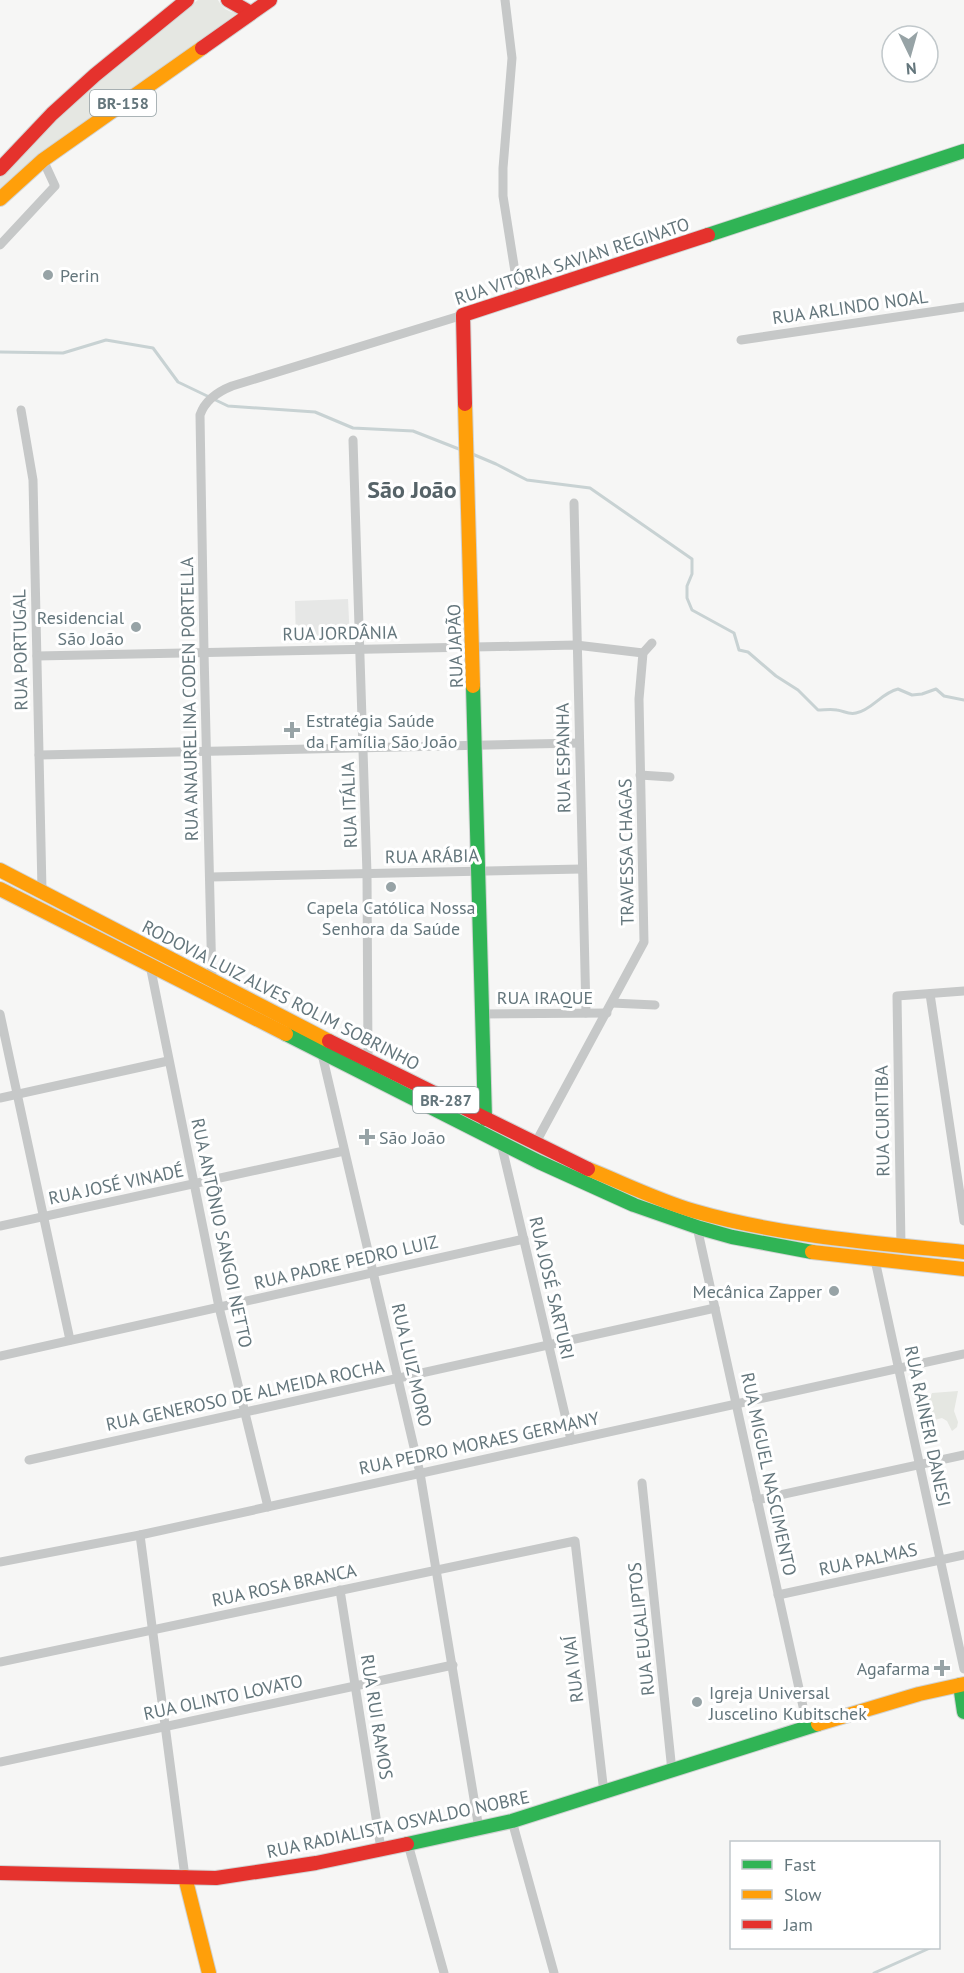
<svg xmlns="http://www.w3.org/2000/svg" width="964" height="1973" font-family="'PT Sans',sans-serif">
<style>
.built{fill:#e6e7e6}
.green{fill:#e5e7e2}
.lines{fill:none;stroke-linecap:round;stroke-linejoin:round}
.stream{stroke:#c8d2d3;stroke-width:3}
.fast-casing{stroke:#d1d3d3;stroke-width:16}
.slow-casing{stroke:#d1d3d3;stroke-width:16}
.jam-casing{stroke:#d1d3d3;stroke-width:16}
.street{stroke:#c6c8c8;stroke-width:9}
.fast{stroke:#30b455;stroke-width:14}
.slow{stroke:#ff9f0a;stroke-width:14}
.jam{stroke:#e5322d;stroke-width:14}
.poi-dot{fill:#97a3a6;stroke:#fff;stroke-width:2}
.labels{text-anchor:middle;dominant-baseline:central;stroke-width:6;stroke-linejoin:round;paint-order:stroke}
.shield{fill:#fff;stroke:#929fa3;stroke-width:1.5}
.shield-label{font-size:16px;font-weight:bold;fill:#64767c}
.street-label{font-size:18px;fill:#64767c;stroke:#fff}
.poi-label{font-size:18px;fill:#64767c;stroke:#fff;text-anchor:start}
.district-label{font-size:24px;font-weight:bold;fill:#566368;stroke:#fff}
</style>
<rect width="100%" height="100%" fill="#f6f6f5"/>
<polygon class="built" points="348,599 350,641 296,643 295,601"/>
<g class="green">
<path d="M198 0H218C222 8 228 12 237 13L0 194V176C62 113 128 53 198 0Z"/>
<polygon points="958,1391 954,1411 958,1422 957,1427 952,1431 947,1421 942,1418 923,1423 921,1405 930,1398 932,1393"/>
</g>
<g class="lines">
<g class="stream">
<polyline points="0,352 63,353 106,340 153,348 178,382 228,406 315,412 353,428 413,431 464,451"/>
<path d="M470 453 496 464 527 480 590 488 692 559V574L687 586V598L692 610 734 633 739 650 748 652 776 676 798 690 818 710C824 710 831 709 837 710 844 711 849 715 856 713 872 710 881 693 898 689L912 695 922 694 936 689 944 696 964 700"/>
<polyline points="874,1973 930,1948"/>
</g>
<defs>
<g id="fast">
<polyline points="708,235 964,151"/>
<polyline points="473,686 485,1119"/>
<polyline points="286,1034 539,1162 634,1205 700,1228 732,1237 812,1252"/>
<polyline points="960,1685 964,1712"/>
<polyline points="407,1844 512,1821 818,1724"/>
</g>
<g id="slow">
<polyline points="0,199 43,160 202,48"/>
<polyline points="465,404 473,686"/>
<polyline points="0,870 329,1041"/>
<polyline points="0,889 286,1034"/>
<path d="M588 1169C623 1183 657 1200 694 1211 780 1236 875 1243 964 1252"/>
<polyline points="812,1252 964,1269"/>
<polyline points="818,1724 919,1694 964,1684"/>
<polyline points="185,1877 209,1973"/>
</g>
<g id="jam">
<polyline points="228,0 251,13"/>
<polyline points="202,48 270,0"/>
<polyline points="0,169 52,114 95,75 187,0"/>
<polyline points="465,404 463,315 708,235"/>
<polyline points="329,1041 588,1169"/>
<polyline points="0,1873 216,1878 316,1863 407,1844"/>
</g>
</defs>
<use href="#fast" class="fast-casing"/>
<use href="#slow" class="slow-casing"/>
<use href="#jam" class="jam-casing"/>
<g class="street">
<polyline points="505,0 512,58 503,168 503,196 519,297"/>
<polyline points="0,245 55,186 43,160"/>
<polyline points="741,340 964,307"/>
<polyline points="21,410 33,480 42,890"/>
<polyline points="353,440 367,874 368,1061"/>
<polyline points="574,503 586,1013"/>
<polyline points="37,656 576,645 643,653"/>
<polyline points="39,755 579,743"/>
<polyline points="640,775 670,777"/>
<polyline points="210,877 582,869"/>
<polyline points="150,965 219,1307 268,1507"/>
<path d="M212 982 204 652 200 415C205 400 217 392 232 386L463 315"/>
<polyline points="930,994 964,1221"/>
<polyline points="612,1003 655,1005"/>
<polyline points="0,1014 70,1340"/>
<polyline points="483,1014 607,1013"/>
<polyline points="322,1054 420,1473 479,1829"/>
<polyline points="0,1098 168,1061"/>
<polyline points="501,1143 571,1440"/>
<polyline points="535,1144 644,942 639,699 643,653 652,643"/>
<polyline points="0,1226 344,1151"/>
<polyline points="697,1227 808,1729"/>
<polyline points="901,1246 897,996 964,991"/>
<polyline points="875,1260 964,1669"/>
<polyline points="0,1356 524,1239"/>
<polyline points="29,1460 715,1308"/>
<polyline points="642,1483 672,1771"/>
<polyline points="757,1500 964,1455"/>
<polyline points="140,1535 185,1877"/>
<polyline points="0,1562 140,1535 964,1354"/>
<polyline points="340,1590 381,1849"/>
<polyline points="778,1595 964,1555"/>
<polyline points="0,1662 575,1541 604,1793"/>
<polyline points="0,1762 453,1665"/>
<polyline points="512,1821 554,1973"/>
<polyline points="408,1844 444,1973"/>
</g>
<use href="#fast" class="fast"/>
<use href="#slow" class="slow"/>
<use href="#jam" class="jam"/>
</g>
<g class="poi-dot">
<circle cx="48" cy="275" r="6"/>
<circle cx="136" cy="627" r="6"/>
<path d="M289 721h6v6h6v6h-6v6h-6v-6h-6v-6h6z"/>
<circle cx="391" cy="887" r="6"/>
<path d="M364 1128h6v6h6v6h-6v6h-6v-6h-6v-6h6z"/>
<circle cx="834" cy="1291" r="6"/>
<path d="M939 1659h6v6h6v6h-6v6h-6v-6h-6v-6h6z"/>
<circle cx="697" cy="1702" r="6"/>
</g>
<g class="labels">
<g class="shield">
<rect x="90" y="90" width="66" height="26" rx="4.5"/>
<rect x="413" y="1087" width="66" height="26" rx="4.5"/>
</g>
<g class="shield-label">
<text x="123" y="103">BR-158</text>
<text x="446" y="1100">BR-287</text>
</g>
<g class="street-label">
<text transform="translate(572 261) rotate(-18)">RUA VITÓRIA SAVIAN REGINATO</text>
<text transform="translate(850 307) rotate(-8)">RUA ARLINDO NOAL</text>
<text transform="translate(340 633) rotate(-1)">RUA JORDÂNIA</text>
<text transform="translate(455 646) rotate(-92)">RUA JAPÃO</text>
<text transform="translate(20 650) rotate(-91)">RUA PORTUGAL</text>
<text transform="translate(189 699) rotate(-91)">RUA ANAURELINA CODEN PORTELLA</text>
<text transform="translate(563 758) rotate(-91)">RUA ESPANHA</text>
<text transform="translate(349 805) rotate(-92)">RUA ITÁLIA</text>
<text transform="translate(626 852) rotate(-91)">TRAVESSA CHAGAS</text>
<text transform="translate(432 856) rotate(-1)">RUA ARÁBIA</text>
<text transform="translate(281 995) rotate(27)">RODOVIA LUIZ ALVES ROLIM SOBRINHO</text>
<text x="545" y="997">RUA IRAQUE</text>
<text transform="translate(882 1121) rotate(-91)">RUA CURITIBA</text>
<text transform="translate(116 1184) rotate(-12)">RUA JOSÉ VINADÉ</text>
<text transform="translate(222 1233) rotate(78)">RUA ANTÔNIO SANGOI NETTO</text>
<text transform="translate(346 1262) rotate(-13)">RUA PADRE PEDRO LUIZ</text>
<text transform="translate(552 1288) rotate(77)">RUA JOSÉ SARTURI</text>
<text transform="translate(412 1365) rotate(77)">RUA LUIZ MORO</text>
<text transform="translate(245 1395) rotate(-12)">RUA GENEROSO DE ALMEIDA ROCHA</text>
<text transform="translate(928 1426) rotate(78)">RUA RAINERI DANESI</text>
<text transform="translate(479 1443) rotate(-12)">RUA PEDRO MORAES GERMANY</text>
<text transform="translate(769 1474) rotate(78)">RUA MIGUEL NASCIMENTO</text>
<text transform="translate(868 1559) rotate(-12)">RUA PALMAS</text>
<text transform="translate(284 1585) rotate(-12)">RUA ROSA BRANCA</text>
<text transform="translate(641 1629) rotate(-96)">RUA EUCALIPTOS</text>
<text transform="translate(573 1669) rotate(-97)">RUA IVAÍ</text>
<text transform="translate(223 1697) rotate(-12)">RUA OLINTO LOVATO</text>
<text transform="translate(377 1717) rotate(81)">RUA RUI RAMOS</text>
<text transform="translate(398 1824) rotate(-12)">RUA RADIALISTA OSVALDO NOBRE</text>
</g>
<g class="poi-label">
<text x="60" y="275">Perin</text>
<text x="124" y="617" text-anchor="end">Residencial<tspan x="124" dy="21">São João</tspan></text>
<text x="306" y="720">Estratégia Saúde<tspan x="306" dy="21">da Família São João</tspan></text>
<text x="391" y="907" text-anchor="middle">Capela Católica Nossa<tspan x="391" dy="21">Senhora da Saúde</tspan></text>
<text x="379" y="1137">São João</text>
<text x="822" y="1291" text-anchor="end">Mecânica Zapper</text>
<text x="930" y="1668" text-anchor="end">Agafarma</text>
<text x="709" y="1692">Igreja Universal<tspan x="709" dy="21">Juscelino Kubitschek</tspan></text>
</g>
<g class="district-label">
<text x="412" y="489">São João</text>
</g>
</g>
<rect x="730" y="1841" width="210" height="108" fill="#ffffff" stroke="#c1c8cb" stroke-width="1.5"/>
<rect x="742" y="1860" width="30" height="9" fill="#30b455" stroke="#c1c8cb" stroke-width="1.5"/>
<text x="784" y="1871" font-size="18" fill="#64767c">Fast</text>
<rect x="742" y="1890" width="30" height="9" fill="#ff9f0a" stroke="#c1c8cb" stroke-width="1.5"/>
<text x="784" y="1901" font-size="18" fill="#64767c">Slow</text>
<rect x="742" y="1920" width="30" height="9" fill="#e5322d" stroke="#c1c8cb" stroke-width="1.5"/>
<text x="784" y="1931" font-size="18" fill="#64767c">Jam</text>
<g transform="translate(910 54) rotate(175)"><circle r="28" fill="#ffffff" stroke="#c1c8cb" stroke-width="1.5"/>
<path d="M0-4.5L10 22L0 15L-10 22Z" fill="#97a3a6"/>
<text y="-9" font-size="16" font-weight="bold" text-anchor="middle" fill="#64767c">N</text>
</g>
</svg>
